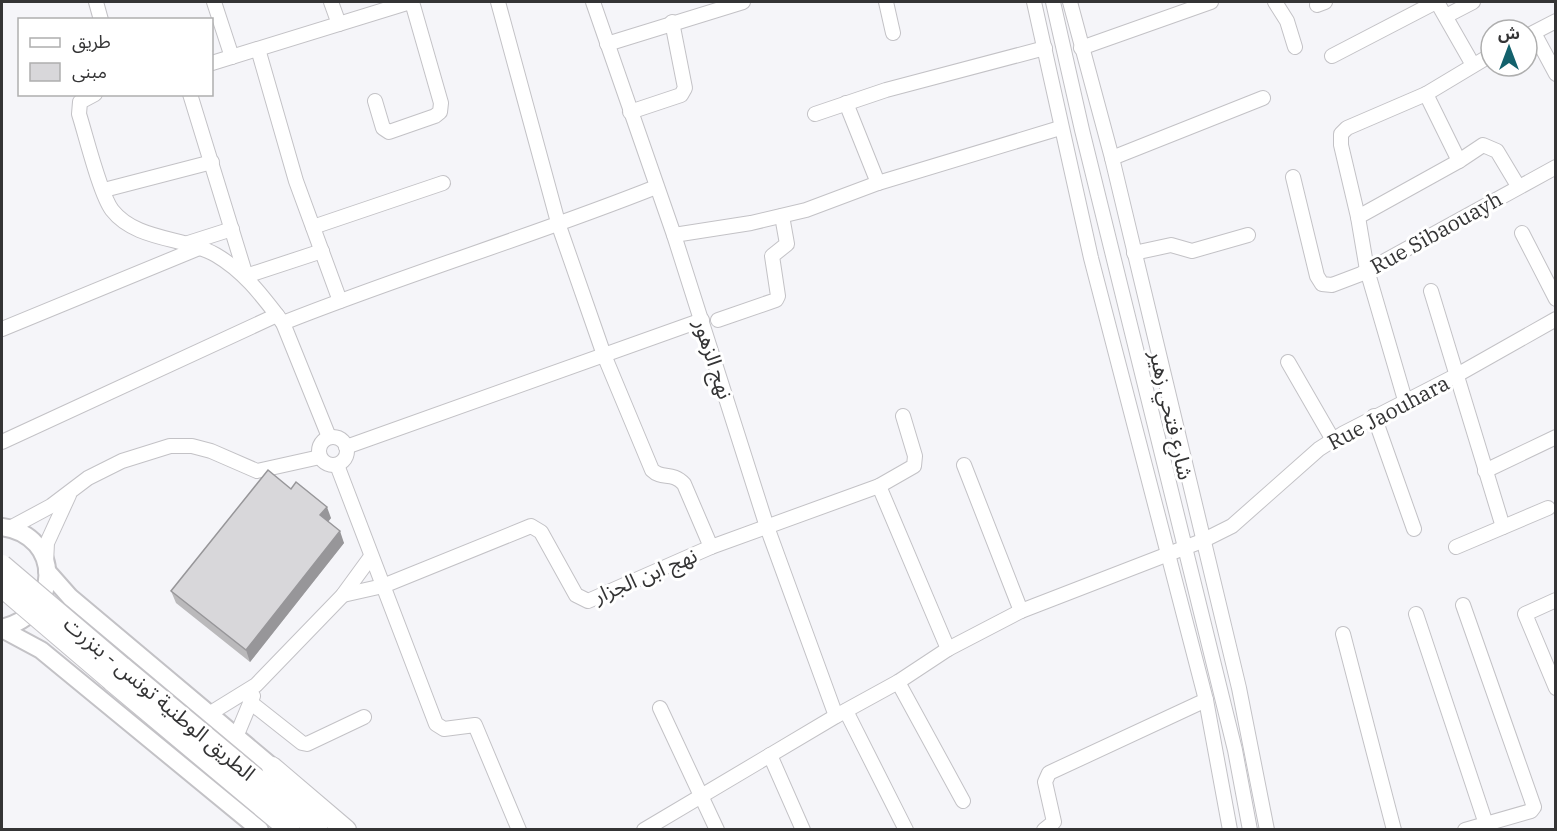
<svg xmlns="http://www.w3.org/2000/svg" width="1557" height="831" font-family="'IBM Plex Serif','Noto Sans Arabic',serif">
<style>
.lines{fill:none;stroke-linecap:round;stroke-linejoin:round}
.minor-casing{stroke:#c3c2c6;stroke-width:16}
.major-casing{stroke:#c3c2c6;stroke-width:20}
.highway-casing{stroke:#c3c2c6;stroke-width:22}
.minor{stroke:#fff;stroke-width:14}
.major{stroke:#fff;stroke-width:16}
.highway{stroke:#fff;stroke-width:20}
.highway-bridge-casing{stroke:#c3c2c6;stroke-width:22;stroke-linecap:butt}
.highway-bridge{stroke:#fff;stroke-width:20}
.wall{fill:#bab9bb}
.shaded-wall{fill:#979699}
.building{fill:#d8d7da;stroke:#979699;stroke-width:1.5}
.labels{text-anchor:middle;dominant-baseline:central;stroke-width:6;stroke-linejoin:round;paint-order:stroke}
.street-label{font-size:21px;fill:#343435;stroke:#fff}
</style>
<rect width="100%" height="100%" fill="#f5f5f9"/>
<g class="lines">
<defs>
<g id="minor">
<polyline points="96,2 101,20"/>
<polyline points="214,2 232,57"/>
<polyline points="331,2 339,24"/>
<path d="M498 2 559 226 604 355 652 470C662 480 672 471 684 484L711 547"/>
<polyline points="593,2 674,235 767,527 836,716"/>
<polyline points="886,2 893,33"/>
<polyline points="1034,2 1091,258 1206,700 1230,830"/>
<polyline points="1053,2 1082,130 1235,750 1250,830"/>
<polyline points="1070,2 1112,158 1239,688 1267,830"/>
<polyline points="1275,2 1287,21 1295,47"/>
<polyline points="1437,2 1473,65"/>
<polyline points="1317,5 1325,2"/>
<polyline points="1446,16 1473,2"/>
<polyline points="1534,33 1556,74"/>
<polyline points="1527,36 1556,21"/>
<polyline points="607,44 743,2"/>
<polyline points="1081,48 1211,2"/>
<polyline points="258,49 296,181 340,301"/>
<polyline points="1332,56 1436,2"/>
<polyline points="212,63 410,2"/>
<path d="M95 94 80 102 79 114C86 136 100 194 112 210 136 241 185 237 216 255 245 272 263 297 283 323"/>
<polyline points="190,94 246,276 322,251"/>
<polyline points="1426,94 1459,161"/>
<polyline points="375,101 383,128 389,132 435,116 440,112 441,103 412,2"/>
<polyline points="846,103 878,183"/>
<polyline points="630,112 681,95 685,88 672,22"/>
<polyline points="815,114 886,90 1045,48"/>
<polyline points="1112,158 1263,98"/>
<polyline points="1293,177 1317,276 1322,284 1332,285 1361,274 1556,167"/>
<polyline points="104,190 212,162"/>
<polyline points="1358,217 1459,161 1483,145 1497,151 1518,186"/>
<polyline points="313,227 443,183"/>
<polyline points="1522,233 1556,299"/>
<polyline points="674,235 751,223 806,210 878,183 1060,128"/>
<polyline points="185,244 232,229"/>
<polyline points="1134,253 1171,245 1192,251 1248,235"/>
<polyline points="1431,291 1503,527"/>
<polyline points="718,320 776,300 778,296 772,256 787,244 782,216"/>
<polyline points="2,329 199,248"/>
<polyline points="1288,362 1333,440"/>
<polyline points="1405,400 1367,270 1358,217 1341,145 1341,134 1347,128 1426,94 1491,55"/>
<polyline points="1374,416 1414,529"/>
<circle cx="333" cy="451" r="14"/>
<path d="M329 437 283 323C406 274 533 236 656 187"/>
<polyline points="2,442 277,315"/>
<polyline points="346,447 702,320"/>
<polyline points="337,465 436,724 444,729 475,725 519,830"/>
<polyline points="964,465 1021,611"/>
<polyline points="1485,471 1556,437"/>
<polyline points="879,486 948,649"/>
<polyline points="10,528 51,506 88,478 122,461 170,446 192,446 211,451 257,471 320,457"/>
<polyline points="1456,547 1548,508"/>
<polyline points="46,563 47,543 69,495"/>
<polyline points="343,595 383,586 531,526 541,532 576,595 588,601 711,547 879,486 914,466 915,456 903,416"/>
<polyline points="1556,600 1525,614 1556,688"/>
<polyline points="1463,605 1534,807 1531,811 1465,830"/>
<polyline points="1416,614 1486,824"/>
<polyline points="1343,634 1394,830"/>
<polyline points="898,682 963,801"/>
<polyline points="250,702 302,743 307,744 364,717"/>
<polyline points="660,708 717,830"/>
<polyline points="846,711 906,830"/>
<polyline points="209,714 256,685 343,595 370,558"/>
<polyline points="236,737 253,696"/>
<polyline points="770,755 803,830"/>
<polyline points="644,830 836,716 898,682 948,649 1021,611 1202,541 1232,526 1319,449 1344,433 1457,375 1556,319"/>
<polyline points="1044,830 1054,822 1045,782 1049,773 1206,700"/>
</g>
<g id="major">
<path d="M2 527C64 536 61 614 2 628"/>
<polyline points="47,571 70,597 282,775"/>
<polyline points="2,629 41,650 260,830"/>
</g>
<g id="highway">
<polyline points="122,667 318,830"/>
<polyline points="112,681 290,830"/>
<polyline points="272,767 346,830"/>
</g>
</defs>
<use href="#minor" class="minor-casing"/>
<use href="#major" class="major-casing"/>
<use href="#highway" class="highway-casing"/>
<use href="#minor" class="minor"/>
<use href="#major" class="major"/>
<use href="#highway" class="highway"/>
<defs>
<g id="highway-bridge">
<polyline points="2,565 122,667"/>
<polyline points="2,587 112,681"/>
</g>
</defs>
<use href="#highway-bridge" class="highway-bridge-casing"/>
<use href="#highway-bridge" class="highway-bridge"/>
</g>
<polygon class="wall" points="291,489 331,518 328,522 344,543 250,662 176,603 171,591"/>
<g class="shaded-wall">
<polygon points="327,507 331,518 324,527 320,515"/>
<polygon points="340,531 344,543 250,662 246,650"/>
</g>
<polygon class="building" points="268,470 291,489 296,482 327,507 320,515 340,531 246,650 171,591"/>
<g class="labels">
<g class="street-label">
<text transform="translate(1436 232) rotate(-29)">Rue Sibaouayh</text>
<text transform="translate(714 359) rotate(72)">نهج الزهور</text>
<text transform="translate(1388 412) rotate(-28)">Rue Jaouhara</text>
<text transform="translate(1172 415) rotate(77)">شارع فتحي زهير</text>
<text transform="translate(645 575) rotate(-23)">نهج ابن الجزار</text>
<text transform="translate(160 698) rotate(40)">الطريق الوطنية تونس - بنزرت</text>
</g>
</g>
<rect width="1557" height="831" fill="none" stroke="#343435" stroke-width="6"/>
<rect x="18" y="18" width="195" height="78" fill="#ffffff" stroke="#aeaeae" stroke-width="1.5"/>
<rect x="30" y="38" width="30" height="9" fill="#ffffff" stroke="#aeaeae" stroke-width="1.5"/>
<text x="72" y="48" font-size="18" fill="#343435">طريق</text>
<rect x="30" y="63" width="30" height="18" fill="#d8d7da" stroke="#aeaeae" stroke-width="1.5"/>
<text x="72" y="78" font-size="18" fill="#343435">مبنى</text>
<g transform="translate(1509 48)"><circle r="28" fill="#ffffff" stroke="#aeaeae" stroke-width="1.5"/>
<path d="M0-4.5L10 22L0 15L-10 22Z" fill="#13616c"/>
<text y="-9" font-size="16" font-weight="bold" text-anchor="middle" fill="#343435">ش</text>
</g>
</svg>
